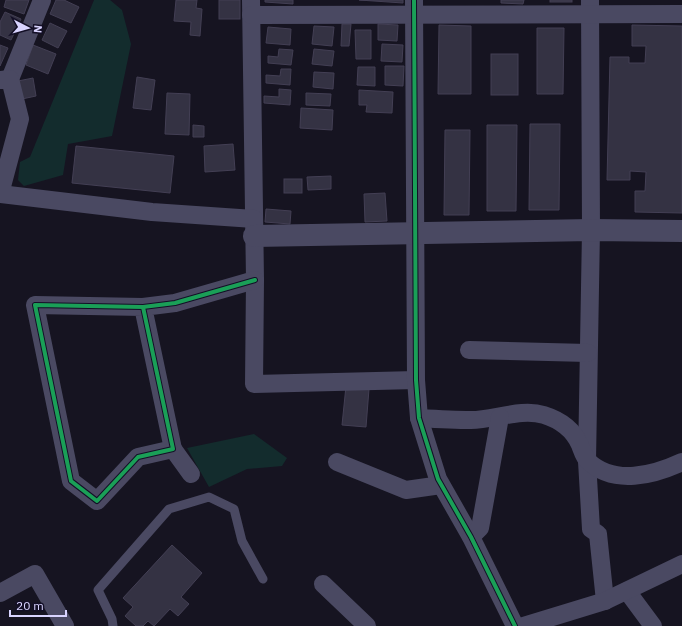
<svg xmlns="http://www.w3.org/2000/svg" width="682" height="626" font-family="'IBM Plex Sans',sans-serif">
<style>
.green{fill:#132c2d}
.building{fill:#343243;stroke:#433f54}
.lines{fill:none;stroke-linecap:round;stroke-linejoin:round}
.service{stroke:#4a4962;stroke-width:9}
.minor{stroke:#4a4962;stroke-width:18}
.tertiary{stroke:#4a4962;stroke-width:22}
.cycleway-casing{stroke:#130f26;stroke-width:6}
.cycleway{stroke:#1a9f57;stroke-width:4}
</style>
<rect width="100%" height="100%" fill="#161421"/>
<g class="green">
<polygon points="94,0 110,0 122,10 131,44 112,136 68,144 63,175 24,186 18,180 20,162 30,157"/>
<polygon points="254,434 287,458 282,466 247,469 209,487 187,448"/>
</g>
<g class="building">
<polygon points="6,0 29,0 24,14 4,7"/>
<polygon points="56,0 64,0 79,7 71,23 50,14"/>
<polygon points="176,0 197,0 196,8 202,9 200,36 190,35 191,22 174,21"/>
<rect x="219" y="0" width="21" height="19"/>
<polygon points="265,0 293,0 293,4 265,2"/>
<polygon points="359,0 403,0 403,3"/>
<polygon points="501,0 524,0 523,4 501,3"/>
<rect x="550" y="0" width="22" height="2"/>
<polygon points="5,12 21,19 11,40 0,35 0,22"/>
<polygon points="50,23 67,31 58,48 42,40"/>
<polygon points="342,24 351,24 349,46 341,46"/>
<polygon points="378,24 398,25 397,41 378,40"/>
<polygon points="439,25 471,26 471,94 438,94"/>
<polygon points="632,25 682,26 682,213 635,212 635,191 645,191 646,172 630,171 630,180 607,180 610,57 629,57 629,63 645,63 646,46 632,46"/>
<polygon points="314,26 334,27 332,46 312,44"/>
<polygon points="268,27 291,29 290,45 266,43"/>
<polygon points="537,28 564,28 563,94 537,94"/>
<polygon points="355,30 371,30 371,59 356,59"/>
<polygon points="382,44 403,45 402,62 381,61"/>
<polygon points="0,45 8,48 0,66"/>
<polygon points="33,45 56,54 48,74 26,65"/>
<polygon points="279,49 293,50 291,65 268,63 268,56 278,57"/>
<polygon points="314,49 334,51 332,66 312,64"/>
<rect x="491" y="54" width="27" height="41"/>
<polygon points="385,66 404,66 403,86 385,85"/>
<polygon points="358,67 375,67 375,86 357,85"/>
<polygon points="281,69 291,69 290,85 266,83 266,75 280,76"/>
<polygon points="314,72 334,73 333,89 313,87"/>
<polygon points="137,77 155,80 151,110 133,108"/>
<polygon points="33,78 36,96 22,99 18,81"/>
<polygon points="279,89 291,90 290,105 264,103 264,96 279,97"/>
<polygon points="359,90 393,92 392,113 366,112 367,105 359,105"/>
<polygon points="167,93 190,94 189,135 165,134"/>
<polygon points="306,93 331,94 330,106 306,105"/>
<polygon points="301,108 333,110 332,130 300,128"/>
<polygon points="530,124 560,124 559,210 529,210"/>
<polygon points="193,125 204,126 204,137 193,137"/>
<polygon points="487,125 517,125 516,211 487,211"/>
<polygon points="445,130 470,130 469,215 444,215"/>
<polygon points="233,144 235,170 205,172 204,146"/>
<polygon points="76,146 174,156 170,193 72,183"/>
<polygon points="331,176 331,189 308,190 307,177"/>
<rect x="284" y="179" width="18" height="14"/>
<polygon points="385,193 387,221 365,222 364,194"/>
<polygon points="266,209 291,211 290,224 265,222"/>
<polygon points="346,386 369,389 366,427 342,425"/>
<polygon points="172,545 202,573 181,597 189,604 178,616 170,609 154,626 148,621 143,626 136,626 125,616 133,607 123,598"/>
</g>
<g class="lines">
<polyline class="service" points="113,626 112,619 98,590 169,509 209,497 234,509 242,541 263,579"/>
<g class="minor">
<polyline points="251,0 255,280 254,384 416,380"/>
<polyline points="414,0 416,380 419,418 438,479 471,537 515,626"/>
<polyline points="590,0 591,230 587,461 591,529 598,534 605,601"/>
<polyline points="251,15 682,14"/>
<polyline points="10,79 42,0"/>
<polyline points="0,80 10,79 20,119 0,194 152,212 254,219"/>
<polyline points="143,307 173,449 138,457 97,501 71,481 35,305 143,307 175,303 255,280"/>
<polyline points="469,350 588,353"/>
<path d="M419 418C436 419 454 420 471 420 494 420 521 408 544 415 560 420 573 429 580 445 582 450 584 457 588 461 614 486 654 475 682 462"/>
<polyline points="173,449 191,474"/>
<polyline points="337,462 406,490 441,485"/>
<polyline points="471,537 480,528 500,417"/>
<polyline points="323,584 367,626"/>
<polyline points="627,591 653,626"/>
<polyline points="0,593 35,574 65,626"/>
<polyline points="523,626 605,601 682,564"/>
</g>
<polyline class="tertiary" points="254,236 591,230 682,231"/>
<defs>
<g id="cycleway">
<polyline points="414,0 416,380 419,418 438,479 471,537 515,626"/>
<polyline points="143,307 173,449 138,457 97,501 71,481 35,305 143,307 175,303 255,280"/>
</g>
</defs>
<use href="#cycleway" class="cycleway-casing"/>
<use href="#cycleway" class="cycleway"/>
</g>
<g transform="translate(28 28) rotate(96)" stroke="#130f26" stroke-width="3" paint-order="stroke">
<path d="M0-3L7 15L0 10L-7 15Z" fill="#d9d4ff"/>
<text y="-6" font-size="11" font-weight="bold" text-anchor="middle" fill="#d9d4ff">N</text>
</g>
<path d="M10 610v6h56v-6" fill="none" stroke="#d9d4ff" stroke-width="2"/>
<text x="16" y="610" font-size="12" fill="#d9d4ff" stroke="#130f26" stroke-width="3" paint-order="stroke">20 m</text>
</svg>
